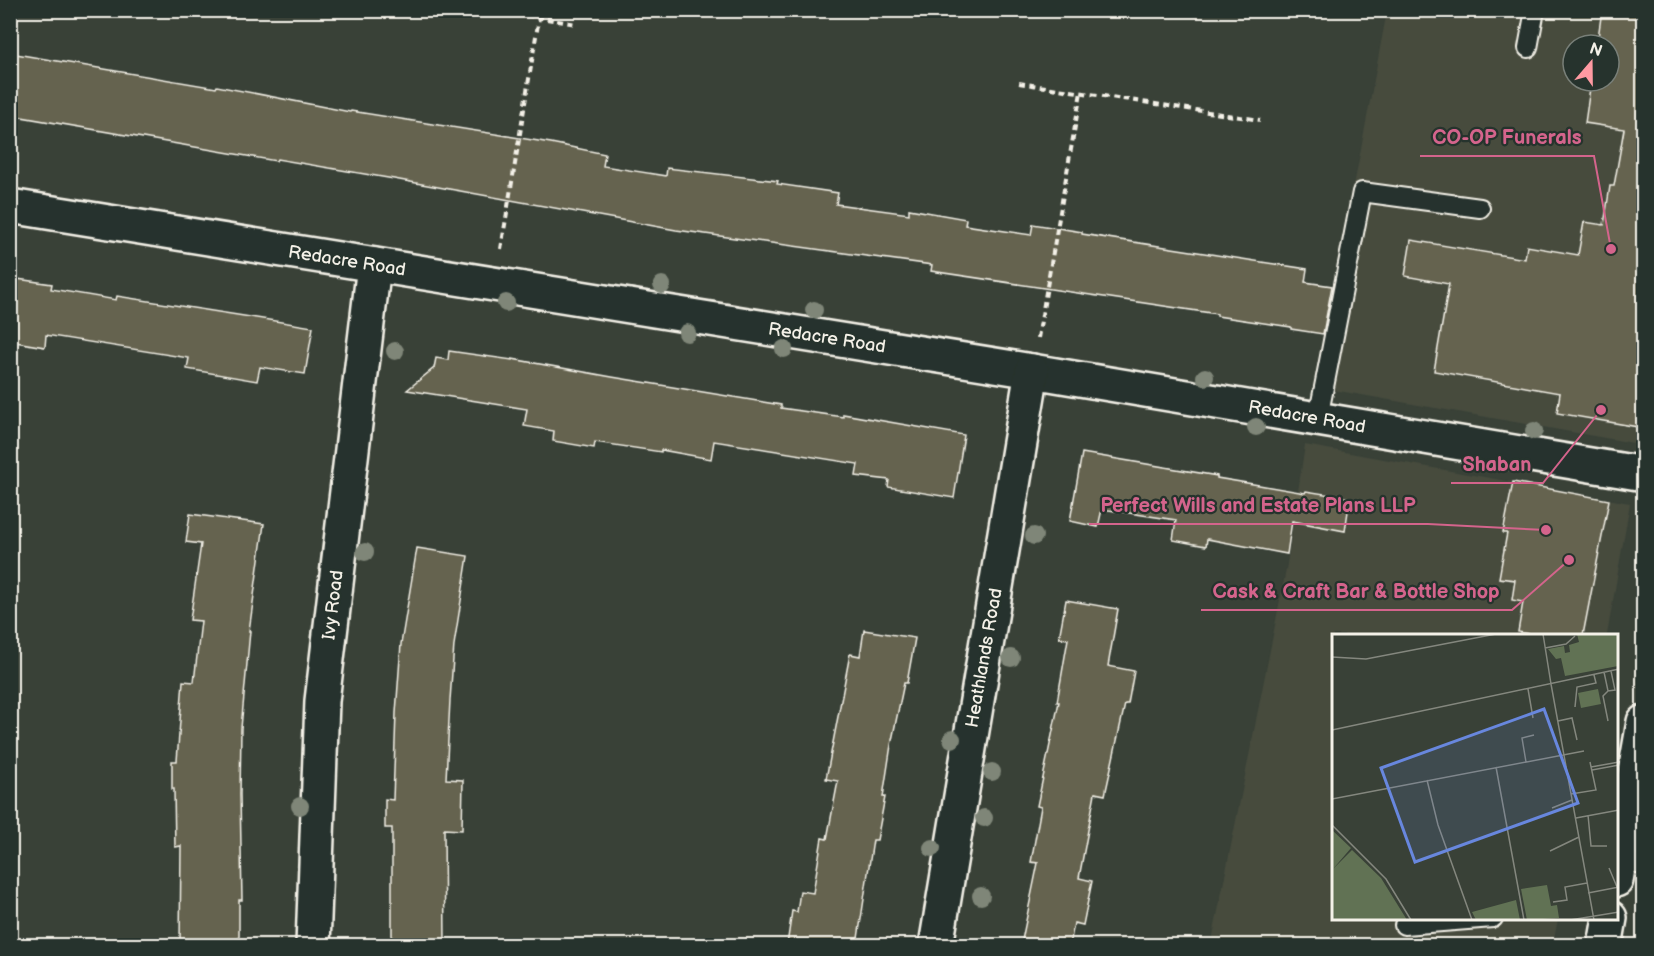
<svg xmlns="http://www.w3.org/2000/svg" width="1654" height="956" font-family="'Balsamiq Sans',sans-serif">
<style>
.built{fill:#464b3e;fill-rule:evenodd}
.building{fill:#65634f;stroke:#f4f1e8;stroke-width:1.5}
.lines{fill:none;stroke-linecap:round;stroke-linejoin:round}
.service-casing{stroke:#f4f1e8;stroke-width:22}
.minor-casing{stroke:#f4f1e8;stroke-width:38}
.secondary-casing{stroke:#f4f1e8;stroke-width:38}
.path{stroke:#f4f1e8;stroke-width:4;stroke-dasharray:6 4.5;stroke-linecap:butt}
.service{stroke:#26332d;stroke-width:18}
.minor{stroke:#26332d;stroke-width:33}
.secondary{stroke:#26332d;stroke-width:33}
.tree{fill:#7f8678}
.labels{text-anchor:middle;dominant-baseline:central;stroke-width:4.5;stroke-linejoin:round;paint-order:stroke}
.street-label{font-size:18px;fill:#f4f1e8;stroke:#26332d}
.inset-road{fill:none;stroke:#84877e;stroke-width:1.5}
.view{fill:#6887de;fill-opacity:0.15;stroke:#6887de;stroke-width:3}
.inset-edge{fill:none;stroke:#f4f1e8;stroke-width:3}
.leader{fill:none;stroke:#d4648c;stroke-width:2}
.callout-dot{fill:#d4648c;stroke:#26332d;stroke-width:2}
.callout-label{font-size:20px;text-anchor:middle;font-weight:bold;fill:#d4648c;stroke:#26332d;stroke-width:4.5;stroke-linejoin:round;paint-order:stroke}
</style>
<rect width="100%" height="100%" fill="#394137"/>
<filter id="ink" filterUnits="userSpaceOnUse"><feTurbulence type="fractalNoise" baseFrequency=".0167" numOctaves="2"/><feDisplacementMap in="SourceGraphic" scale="12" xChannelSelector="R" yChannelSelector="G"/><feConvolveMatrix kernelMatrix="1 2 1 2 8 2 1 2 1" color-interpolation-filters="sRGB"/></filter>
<g filter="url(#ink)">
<g class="built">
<path d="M1387 11H1643L1644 414 1639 444 1316 387ZM1573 45H1609V81H1573Z"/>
<polygon points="1305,445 1630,503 1607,635 1333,635 1333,918 1558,919 1553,945 1211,946 1286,570"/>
</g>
<g class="building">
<polygon points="1602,10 1644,10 1644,428 1557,413 1560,393 1434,371 1449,284 1405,276 1411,240 1525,259 1527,246 1578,255 1584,222 1604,225 1610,186 1614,186 1624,129 1585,123 1591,81 1609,81 1609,45 1597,45"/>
<polygon points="10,53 216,88 217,86 350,112 351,111 551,143 605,154 603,166 666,176 667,168 778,181 777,184 838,193 836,204 909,214 909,209 966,219 965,225 1031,235 1033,224 1082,232 1082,234 1307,269 1305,282 1332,286 1323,334 1291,329 1291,327 1217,316 1217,314 931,271 932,265 676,230 394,179 277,159 276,161 10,115"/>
<polygon points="10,278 52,284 51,289 116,300 117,296 313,327 305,374 260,367 257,381 187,369 189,358 46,335 45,347 10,341"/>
<polygon points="449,351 512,360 512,359 612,377 781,405 781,408 843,417 843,414 964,435 954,498 888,487 889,480 856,476 858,464 714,441 711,459 661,450 661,452 595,442 594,448 553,441 554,431 524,426 527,409 407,390 434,368 436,358 448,360"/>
<polygon points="1082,453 1217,476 1217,478 1259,485 1305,493 1306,491 1350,498 1345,531 1292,521 1287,554 1207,539 1206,546 1173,540 1176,520 1102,509 1098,527 1070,521"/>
<polygon points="1513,482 1609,500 1583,635 1536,635 1518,632 1523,602 1512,600 1515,580 1499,578 1507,533 1503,533"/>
<polygon points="190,514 264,524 249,631 250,631 241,728 240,795 242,900 239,900 239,945 180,945 181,846 175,847 174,789 172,789 172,761 177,761 183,681 194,682 201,621 190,620 201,544 186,542"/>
<polygon points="417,548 468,556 454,645 450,700 446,779 463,780 462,830 444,829 445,945 392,945 392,828 385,828 385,799 393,800 396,713 401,644"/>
<polygon points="1066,600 1118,609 1108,666 1134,671 1128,704 1125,704 1105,795 1095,793 1079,878 1092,881 1083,925 1074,923 1070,945 1021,945 1038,863 1031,862 1041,807 1037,806 1059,702 1057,702 1068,639 1059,638"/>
<polygon points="864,630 915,638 907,683 904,683 891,745 883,797 885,797 877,840 873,840 857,945 787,945 792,911 797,912 800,891 813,893 822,838 827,839 838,781 826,779 850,654 860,656"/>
</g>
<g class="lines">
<defs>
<g id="service">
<polyline points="1528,48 1535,10"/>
<polyline points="1318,418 1362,192 1480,208"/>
<polyline points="1620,861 1644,865"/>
<polyline points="1404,925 1493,918"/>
</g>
<g id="minor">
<polyline points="10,206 1032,371 1644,474"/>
<polyline points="313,946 322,701 374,265"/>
<polyline points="936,946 1032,371"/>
</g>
<g id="secondary">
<polyline points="1616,880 1644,722"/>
<polyline points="1605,946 1610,918"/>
</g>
</defs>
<use href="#service" class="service-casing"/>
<use href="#minor" class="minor-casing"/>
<use href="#secondary" class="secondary-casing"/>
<g class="path">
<polyline points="495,10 576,24"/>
<polyline points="1019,83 1260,120"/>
<polyline points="501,249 539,18"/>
<polyline points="1038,338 1081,92"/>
</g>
<use href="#service" class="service"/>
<use href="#minor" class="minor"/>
<use href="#secondary" class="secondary"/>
</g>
<g class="tree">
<circle cx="662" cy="285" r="9"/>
<circle cx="506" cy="303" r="9"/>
<circle cx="814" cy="310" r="9"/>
<circle cx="687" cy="333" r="9"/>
<circle cx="784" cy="349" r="9"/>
<circle cx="395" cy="351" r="9"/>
<circle cx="1205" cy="377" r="9"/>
<circle cx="1256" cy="427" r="9"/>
<circle cx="1534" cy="431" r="9"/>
<circle cx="1034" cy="536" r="9"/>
<circle cx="365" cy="552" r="9"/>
<circle cx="1011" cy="658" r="9"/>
<circle cx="952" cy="739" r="9"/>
<circle cx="992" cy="772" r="9"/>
<circle cx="300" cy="806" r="9"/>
<circle cx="984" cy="818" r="9"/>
<circle cx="932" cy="848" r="9"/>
<circle cx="981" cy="896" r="9"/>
</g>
</g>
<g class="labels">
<g class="street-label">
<text transform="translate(347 261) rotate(9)">Redacre Road</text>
<text transform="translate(827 338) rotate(9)">Redacre Road</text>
<text transform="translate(1307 417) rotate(10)">Redacre Road</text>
<text transform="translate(333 605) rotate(-83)">Ivy Road</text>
<text transform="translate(984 658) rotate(-80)">Heathlands Road</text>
</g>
</g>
<g transform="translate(1332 634)">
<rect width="286" height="286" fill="#394137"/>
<path d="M245 0H286V32L233 42 229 24 224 25 216 15 232 12 233 19 238 18 237 11 247 8ZM266 55 269 70 249 74 246 59ZM0 196 19 214 1 235 20 216 49 244 75 286H0ZM215 251 219 272 225 271 227 284 195 286 189 255ZM184 266 188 286H144L140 278Z" fill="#617254"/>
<path class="inset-road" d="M211 0 219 50M213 14 234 10 243 2M0 23 34 25 164 0M272 38 276 57 283 56 279 37M219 50 262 286M196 55 201 84M276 57 271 62 276 87M243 73 245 53 264 49 262 41M226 87 240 84 245 106M0 96 287 35M194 128 190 104 202 101M164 133 192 286M259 133 287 128M260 136 287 131M95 146 106 191 140 286M239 160 264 156 258 128M0 165 252 117M220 174 240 166M256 181 259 212H275M244 184 287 176M0 191 54 245 79 286M218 217 247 203M277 234 285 253M256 259 287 253M221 268 235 266 233 253 255 249M238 286 287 278"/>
<path class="view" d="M212 75 246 169 83 228 49 134Z"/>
<rect width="286" height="286" class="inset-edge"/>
</g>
<path class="leader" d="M1611 249L1594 156H1420M1601 410L1543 483H1451M1546 530L1428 524H1089M1569 560L1512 610H1201"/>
<g class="callout-dot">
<circle cx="1611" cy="249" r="6"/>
<circle cx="1601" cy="410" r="6"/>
<circle cx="1546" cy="530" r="6"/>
<circle cx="1569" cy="560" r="6"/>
</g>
<g class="callout-label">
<text x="1507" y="144">CO-OP Funerals</text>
<text x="1497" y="471">Shaban</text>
<text x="1258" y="512">Perfect Wills and Estate Plans LLP</text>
<text x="1356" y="598">Cask &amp; Craft Bar &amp; Bottle Shop</text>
</g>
<rect width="1654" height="956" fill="none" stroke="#26332d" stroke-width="36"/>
<rect x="18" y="18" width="1618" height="920" fill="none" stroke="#f4f1e8" stroke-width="2" filter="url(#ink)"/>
<g transform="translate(1591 63) rotate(20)"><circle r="28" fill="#26332d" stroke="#787f78" stroke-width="1.5"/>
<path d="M0-4.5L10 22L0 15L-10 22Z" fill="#ff9aa2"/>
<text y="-9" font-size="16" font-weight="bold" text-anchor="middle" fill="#f4f1e8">N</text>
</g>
</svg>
